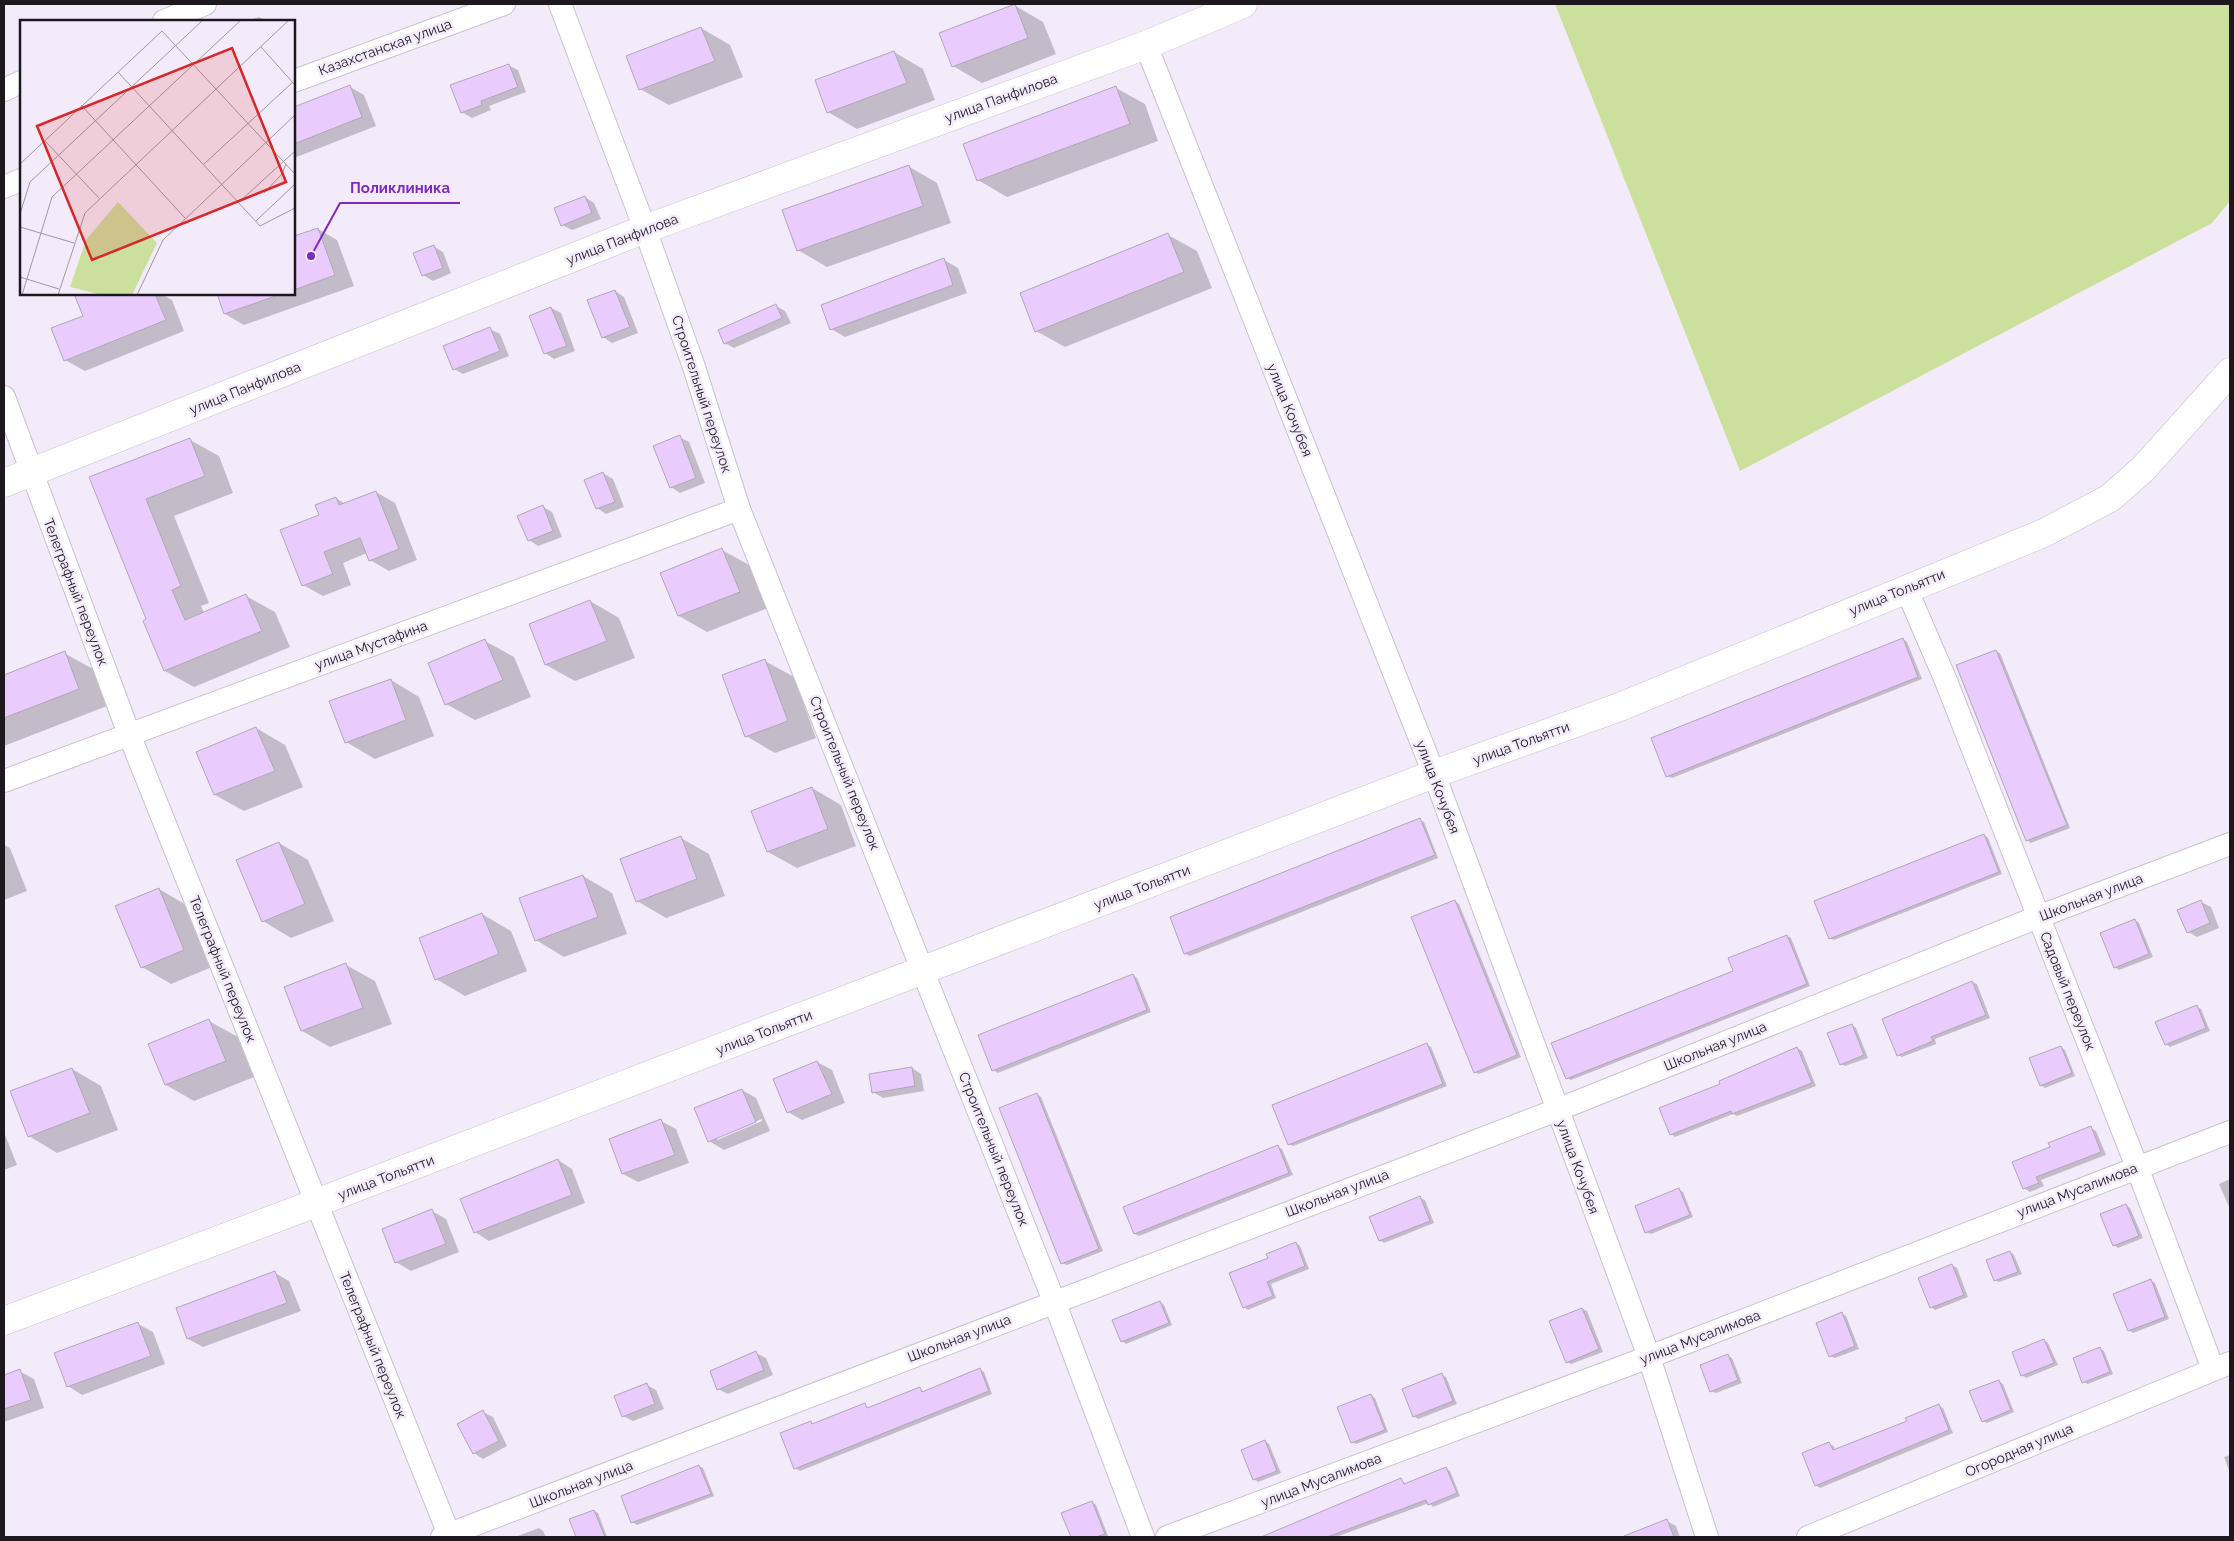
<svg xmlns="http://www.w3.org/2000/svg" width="2234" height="1541" font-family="Raleway,sans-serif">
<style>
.green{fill:#cbe09d}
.shadow{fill:#0003;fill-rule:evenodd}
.building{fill:#e9cbfd;stroke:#afa7b5}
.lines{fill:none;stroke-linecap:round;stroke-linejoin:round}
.minor-casing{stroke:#c9c1cf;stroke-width:24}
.tertiary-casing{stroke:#c9c1cf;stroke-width:29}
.minor{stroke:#fff;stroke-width:22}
.tertiary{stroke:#fff;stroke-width:28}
.labels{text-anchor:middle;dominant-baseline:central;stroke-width:5;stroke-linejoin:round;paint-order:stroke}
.street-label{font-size:14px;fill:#1c181e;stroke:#f4ebfa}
.inset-road{fill:none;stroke:#9e97a2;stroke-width:1}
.view{fill:#d62828;fill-opacity:0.15;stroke:#d62828;stroke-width:2.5}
.inset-edge{fill:none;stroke:#1c181e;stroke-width:2.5}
.leader{fill:none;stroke:#7b2cbf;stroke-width:2}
.callout-dot{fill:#7b2cbf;stroke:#f4ebfa;stroke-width:2}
.callout-label{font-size:15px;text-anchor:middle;font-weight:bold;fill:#7b2cbf;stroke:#f4ebfa;stroke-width:5;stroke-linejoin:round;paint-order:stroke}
</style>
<rect width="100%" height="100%" fill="#f4ebfa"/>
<polygon class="green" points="1555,4 2230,4 2230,201 2212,223 1740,471"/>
<g class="shadow">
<polygon points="1014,5 1043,22 1056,54 982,83 953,66"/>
<polygon points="259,17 267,21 248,21"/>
<polygon points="701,28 730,45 743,77 669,105 640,89"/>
<polygon points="894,52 923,69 935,100 857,129 828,112"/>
<polygon points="508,65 518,70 526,92 489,106 491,110 472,118 462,112"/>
<polygon points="350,87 364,95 376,126 294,158 294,109"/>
<polygon points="1116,88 1145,104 1158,141 1007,197 978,180"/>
<polygon points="908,166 937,183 951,223 827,267 798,250"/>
<polygon points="585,197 594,203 601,219 572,230 562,225"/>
<polygon points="318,229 337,240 354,286 244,325 225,314 218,294 294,294 294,238"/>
<polygon points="1168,235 1197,251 1212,288 1065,347 1036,331"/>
<polygon points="433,246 443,252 451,273 433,281 423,275"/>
<polygon points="944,260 958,268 967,293 845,337 831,329"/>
<polygon points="615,291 624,297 638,333 612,343 603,337"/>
<polygon points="76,294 129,294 130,297 140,294 161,294 172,300 184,331 85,371 65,360 85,316"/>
<polygon points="776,306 785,311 791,323 734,348 725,343"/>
<polygon points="551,308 561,313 575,351 554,359 545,353"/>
<polygon points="490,329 500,334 509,356 463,374 454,369"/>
<polygon points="679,437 689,442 705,483 680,493 671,487"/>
<polygon points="190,440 219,456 233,493 174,516 209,603 201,606 204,613 246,596 275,612 290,647 194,687 165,671 148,620 90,478"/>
<polygon points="603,473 613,479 624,507 606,514 597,508"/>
<polygon points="376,492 395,503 417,560 389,571 370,560 367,553 343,563 351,585 323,596 303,585 320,516 336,498 345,504"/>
<polygon points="543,507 552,512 562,537 538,546 529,540"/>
<polygon points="722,550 751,566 768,608 707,632 679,616"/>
<polygon points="590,601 619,618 635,658 575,681 546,665 530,624"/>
<polygon points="1903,639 1907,642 1922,679 1672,778 1667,776"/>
<polygon points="485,641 514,657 531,697 475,720 446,704"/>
<polygon points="1996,651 2000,653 2070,828 2031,843 2027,840"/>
<polygon points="64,653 93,669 107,706 4,746 4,676"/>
<polygon points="765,661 794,677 816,738 775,753 746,736"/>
<polygon points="391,680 419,697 434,736 375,759 346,742"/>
<polygon points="256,728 285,745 303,787 244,811 215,795"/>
<polygon points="812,788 841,805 856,846 797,868 768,852 753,811"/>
<polygon points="1420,820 1424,822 1438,858 1190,956 1185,954 1171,918"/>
<polygon points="1984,835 1988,838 2002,874 1834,940 1830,938"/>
<polygon points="681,838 709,854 725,896 666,918 637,901"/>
<polygon points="279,843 308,860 334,921 291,938 263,921"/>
<polygon points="4,845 10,848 27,891 4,900"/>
<polygon points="583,876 612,893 627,934 564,957 536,940"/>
<polygon points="159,889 188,906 212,967 171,984 142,967"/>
<polygon points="1455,901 1459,904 1521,1057 1479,1074 1475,1072"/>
<polygon points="2201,902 2211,907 2219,928 2197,937 2188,932"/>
<polygon points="482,914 511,931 527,971 465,996 436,979"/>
<polygon points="2135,920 2139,923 2153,957 2119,970 2115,967"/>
<polygon points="1787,936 1791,938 1810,986 1571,1080 1567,1078 1734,972"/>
<polygon points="346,965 375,981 392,1024 330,1047 302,1031"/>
<polygon points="1133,975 1137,978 1151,1012 998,1073 993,1070"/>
<polygon points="1972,982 1977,984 1990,1018 1935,1039 1936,1044 1902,1057 1898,1055"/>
<polygon points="2197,1007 2201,1009 2210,1031 2170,1047 2166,1044"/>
<polygon points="209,1021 238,1037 254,1077 194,1101 166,1085"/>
<polygon points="1852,1025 1856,1028 1868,1058 1845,1066 1841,1064"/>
<polygon points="1427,1045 1431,1047 1447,1086 1293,1146 1289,1144"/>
<polygon points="2061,1047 2065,1050 2075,1076 2045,1088 2041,1085"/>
<polygon points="1797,1048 1802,1051 1816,1086 1737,1116 1733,1114 1675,1137 1671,1134 1721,1084"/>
<polygon points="817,1062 832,1070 845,1103 802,1120 788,1112"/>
<polygon points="912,1068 921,1074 924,1091 883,1098 873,1092"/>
<polygon points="72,1069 101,1086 118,1130 57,1153 29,1136"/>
<path d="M742 1090 756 1098 770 1131 724 1150 709 1141ZM762 1119V1121L717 1140V1137Z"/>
<polygon points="1037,1094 1041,1097 1103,1251 1067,1265 1062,1263"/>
<polygon points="661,1121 676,1129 689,1163 638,1182 623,1174"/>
<polygon points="2090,1128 2096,1131 2106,1155 2041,1180 2044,1186 2030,1192 2024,1188 2051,1147"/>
<polygon points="4,1132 17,1165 4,1170"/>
<polygon points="1278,1147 1282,1149 1293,1175 1139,1236 1135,1234"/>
<polygon points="558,1160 572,1169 585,1203 489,1241 475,1232"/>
<polygon points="2230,1179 2230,1209 2219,1184"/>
<polygon points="1679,1190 1683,1192 1693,1217 1651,1234 1646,1232"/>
<polygon points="1420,1198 1425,1200 1434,1223 1384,1243 1380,1240"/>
<polygon points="2126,1205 2130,1208 2143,1238 2118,1248 2114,1245"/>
<polygon points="432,1211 446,1219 459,1252 411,1271 396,1262"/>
<polygon points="1296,1243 1300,1246 1309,1269 1271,1284 1276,1298 1248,1310 1244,1307 1269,1258"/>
<polygon points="2010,1252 2014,1255 2022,1274 1999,1282 1995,1280"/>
<polygon points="1952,1265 1957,1268 1968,1297 1935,1310 1931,1307"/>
<polygon points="275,1273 289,1281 301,1311 203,1347 188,1339"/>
<polygon points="2151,1281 2155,1283 2169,1319 2133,1333 2129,1330"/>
<polygon points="1160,1302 1164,1305 1172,1325 1126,1344 1122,1341"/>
<polygon points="1582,1309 1587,1311 1603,1352 1571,1364 1567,1362"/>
<polygon points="1842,1314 1846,1316 1859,1349 1835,1358 1830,1356"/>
<polygon points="138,1324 153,1332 165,1364 82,1395 68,1386"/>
<polygon points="2044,1340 2048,1343 2058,1365 2026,1378 2022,1375"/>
<polygon points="2100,1349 2104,1351 2113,1374 2088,1384 2083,1382"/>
<polygon points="756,1353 766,1358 773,1375 728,1394 718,1389"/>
<polygon points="1728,1356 1732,1358 1742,1383 1716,1393 1711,1391"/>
<polygon points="980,1370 984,1372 992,1394 800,1471 795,1468 811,1423 814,1425 865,1405 870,1409 920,1389 924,1392"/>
<polygon points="19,1371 34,1379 44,1408 4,1422 4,1376"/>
<polygon points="1442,1375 1446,1377 1457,1404 1418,1419 1414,1416"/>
<polygon points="1998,1381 2003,1384 2014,1412 1987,1423 1983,1421"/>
<polygon points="647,1385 656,1390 664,1409 633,1421 623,1416"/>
<polygon points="1371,1395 1375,1398 1388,1432 1356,1444 1352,1442"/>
<polygon points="1939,1406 1943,1408 1953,1433 1820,1488 1816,1485 1829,1444 1834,1446 1835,1451 1909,1422"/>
<polygon points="483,1412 493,1417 507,1446 483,1459 474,1453"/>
<polygon points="1265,1441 1269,1444 1281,1473 1258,1482 1254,1479"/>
<polygon points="2230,1455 2230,1473 2224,1457"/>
<polygon points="699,1466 703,1468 714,1496 637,1525 632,1522"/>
<polygon points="1446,1468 1450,1471 1460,1496 1433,1507 1429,1503 1336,1537 1273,1537 1271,1533 1401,1480 1406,1484"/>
<polygon points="1092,1502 1096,1505 1108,1536 1072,1537 1063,1514"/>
<polygon points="594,1511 598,1513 607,1537 578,1537 571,1520"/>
<polygon points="1667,1521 1676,1526 1680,1537 1652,1537 1649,1528"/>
<polygon points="539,1528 543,1531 546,1537 515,1537"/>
</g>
<g class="building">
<polygon points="1015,4 1028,38 952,67 939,33"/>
<polygon points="701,27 715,61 639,90 626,56"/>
<polygon points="894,51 907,83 827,113 815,80"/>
<polygon points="509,64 518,87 481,101 482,105 461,113 450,85"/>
<polygon points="350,85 362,117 294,144 294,107"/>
<polygon points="1116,86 1130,124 977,181 963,144"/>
<polygon points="909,165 923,206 797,251 782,210"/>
<polygon points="585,196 592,213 561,226 554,208"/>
<polygon points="318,228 335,275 294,290 294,236"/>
<polygon points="1168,233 1184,272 1035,332 1020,293"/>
<polygon points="434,245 443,268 422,276 413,253"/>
<polygon points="944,258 953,285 830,330 821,305"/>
<polygon points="615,290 630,327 602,338 587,300"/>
<polygon points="74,294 155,294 166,320 64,361 51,328 83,316"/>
<polygon points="217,294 276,294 276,296 224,314"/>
<polygon points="776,304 782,318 724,344 718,330"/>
<polygon points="551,307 567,346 544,354 529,316"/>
<polygon points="490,327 500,351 453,370 443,346"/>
<polygon points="680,435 696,478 670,488 653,446"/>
<polygon points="190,438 205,476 146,499 181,586 172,590 185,620 246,594 262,631 164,671 143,621 146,619 89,477"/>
<polygon points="603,472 615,502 596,509 584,480"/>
<polygon points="376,491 399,549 369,561 360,538 324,552 333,574 302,586 280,530 319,515 315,505 336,497 339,505"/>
<polygon points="543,505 553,531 528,541 517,516"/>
<polygon points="722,548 740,592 678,616 660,573"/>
<polygon points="590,600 607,641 545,665 529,624"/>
<polygon points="1903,638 1918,677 1666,777 1651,738"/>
<polygon points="485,639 503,680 445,705 428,663"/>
<polygon points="1996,650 2067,825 2026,841 1956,665"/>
<polygon points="65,651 79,689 4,718 4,675"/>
<polygon points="765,659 788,721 745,737 722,675"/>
<polygon points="391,679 406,720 345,743 329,701"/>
<polygon points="256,727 275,771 214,795 196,752"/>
<polygon points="812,787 828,829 767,852 751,811"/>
<polygon points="1420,818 1435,855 1184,954 1170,917"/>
<polygon points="1984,834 1999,872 1829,939 1814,901"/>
<polygon points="681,836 697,879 636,902 620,859"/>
<polygon points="279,842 305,904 262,922 236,860"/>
<polygon points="583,875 598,917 535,941 519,898"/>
<polygon points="159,888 184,950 141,968 115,906"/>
<polygon points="1455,900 1517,1055 1474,1073 1411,917"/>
<polygon points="2201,900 2210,923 2187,933 2177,910"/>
<polygon points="482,913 499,954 435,980 419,938"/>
<polygon points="2135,919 2149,954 2114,968 2100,933"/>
<polygon points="1787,935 1807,984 1566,1079 1551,1043 1733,971 1728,958"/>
<polygon points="346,963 363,1008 301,1031 284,987"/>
<polygon points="1133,974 1147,1010 992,1071 978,1035"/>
<polygon points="1972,981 1986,1015 1931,1037 1933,1041 1897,1056 1882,1019"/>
<polygon points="2197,1005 2206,1028 2165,1045 2155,1022"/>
<polygon points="209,1019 226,1061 165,1085 148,1044"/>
<polygon points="1852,1024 1864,1055 1840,1065 1827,1033"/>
<polygon points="1427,1043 1443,1084 1288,1145 1272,1105"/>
<polygon points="2061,1046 2072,1073 2040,1086 2029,1058"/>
<polygon points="1797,1047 1812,1083 1732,1114 1731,1111 1670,1135 1659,1108 1720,1084 1719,1081"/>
<polygon points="817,1061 832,1094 787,1113 773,1079"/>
<polygon points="912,1067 915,1086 872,1093 869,1074"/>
<polygon points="72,1068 90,1113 28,1137 10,1091"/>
<polygon points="742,1089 756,1122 708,1142 694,1108"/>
<polygon points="1037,1093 1099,1249 1061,1264 999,1108"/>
<polygon points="661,1119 675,1155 622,1174 609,1139"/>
<polygon points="2091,1126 2101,1152 2036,1177 2039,1183 2023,1189 2012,1162 2050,1147 2048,1143"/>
<polygon points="1278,1145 1289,1173 1134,1234 1123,1207"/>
<polygon points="558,1159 572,1195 474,1233 460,1199"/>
<polygon points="1679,1188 1690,1215 1645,1233 1635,1206"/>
<polygon points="1420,1196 1430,1221 1379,1241 1369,1217"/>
<polygon points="2126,1204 2139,1236 2113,1246 2100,1214"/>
<polygon points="432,1209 446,1244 395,1263 382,1229"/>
<polygon points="1296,1242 1305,1266 1267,1282 1273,1296 1243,1308 1229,1273 1268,1258 1266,1254"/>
<polygon points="2010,1251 2018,1272 1994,1281 1986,1260"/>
<polygon points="1952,1264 1964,1295 1930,1308 1918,1278"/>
<polygon points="275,1271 287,1303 187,1339 176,1308"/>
<polygon points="2151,1279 2165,1317 2128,1331 2113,1294"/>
<polygon points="1160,1301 1169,1323 1121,1342 1112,1320"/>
<polygon points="1582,1308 1599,1349 1566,1363 1549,1321"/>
<polygon points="1842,1312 1855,1346 1829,1357 1816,1323"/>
<polygon points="138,1322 151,1356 67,1387 54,1353"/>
<polygon points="2044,1339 2054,1363 2021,1376 2012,1352"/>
<polygon points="2100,1347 2110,1372 2082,1383 2073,1358"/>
<polygon points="756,1351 764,1370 717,1390 710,1371"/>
<polygon points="1728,1354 1738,1380 1710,1392 1700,1365"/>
<polygon points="980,1368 989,1391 794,1469 780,1433 811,1421 812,1424 865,1403 867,1408 920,1387 922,1392"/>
<polygon points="20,1369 31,1400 4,1409 4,1375"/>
<polygon points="1442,1373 1453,1401 1413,1417 1402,1389"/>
<polygon points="1999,1380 2011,1410 1982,1422 1969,1391"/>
<polygon points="647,1383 655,1404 622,1417 614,1396"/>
<polygon points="1371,1394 1385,1430 1351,1443 1337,1407"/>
<polygon points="1939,1404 1949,1430 1815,1486 1802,1453 1829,1442 1833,1450 1907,1421 1905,1418"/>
<polygon points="483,1410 499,1441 473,1454 457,1424"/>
<polygon points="1265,1440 1277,1471 1253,1480 1241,1450"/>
<polygon points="699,1465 711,1494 631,1523 621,1496"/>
<polygon points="1446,1467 1457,1493 1428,1505 1426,1500 1327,1537 1261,1537 1401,1478 1404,1484"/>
<polygon points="1092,1501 1105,1534 1096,1537 1071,1537 1061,1513"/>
<polygon points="594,1510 605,1537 576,1537 569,1519"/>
<polygon points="1667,1519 1674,1537 1624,1537 1624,1536"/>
</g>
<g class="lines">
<defs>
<g id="minor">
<polyline points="560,4 645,229 694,367 739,509 1054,1301 1143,1537"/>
<polyline points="164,21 205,4"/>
<polyline points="1146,45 1434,774 1649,1357 1707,1537"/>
<polyline points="294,81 504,4"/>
<polyline points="4,90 21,82"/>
<polyline points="4,187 21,180"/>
<polyline points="4,397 129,734 450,1537"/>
<polyline points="1906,588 1946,681 2137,1167 2213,1369"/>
<polyline points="4,781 739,509"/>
<polyline points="442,1537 1557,1110 2038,917 2230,844"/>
<polyline points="1167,1537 1649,1357 2230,1132"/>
<polyline points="1808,1537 2230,1363"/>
</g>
<g id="tertiary">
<polyline points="4,483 645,229 1146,45 1243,4"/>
<polyline points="4,1321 316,1203 1434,774 1617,708 2044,533 2110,498 2143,469 2230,372"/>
</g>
</defs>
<use href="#minor" class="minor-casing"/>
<use href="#tertiary" class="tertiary-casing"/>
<use href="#minor" class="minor"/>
<use href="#tertiary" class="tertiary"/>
</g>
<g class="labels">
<g class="street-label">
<text transform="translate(385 47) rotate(-20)">Казахстанская улица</text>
<text transform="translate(1001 98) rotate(-20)">улица Панфилова</text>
<text transform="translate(622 239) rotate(-21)">улица Панфилова</text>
<text transform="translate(245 388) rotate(-22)">улица Панфилова</text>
<text transform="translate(702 394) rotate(72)">Строительный переулок</text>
<text transform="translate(1290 410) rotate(68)">улица Кочубея</text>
<text transform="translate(76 592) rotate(69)">Телеграфный переулок</text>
<text transform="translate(1897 592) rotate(-22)">улица Тольятти</text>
<text transform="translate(371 645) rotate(-20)">улица Мустафина</text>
<text transform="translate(1521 743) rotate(-20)">улица Тольятти</text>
<text transform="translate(845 773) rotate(68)">Строительный переулок</text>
<text transform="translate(1438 787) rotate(69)">улица Кочубея</text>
<text transform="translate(1142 887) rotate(-21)">улица Тольятти</text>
<text transform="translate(2091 897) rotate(-21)">Школьная улица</text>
<text transform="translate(223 969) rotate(68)">Телеграфный переулок</text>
<text transform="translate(2068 991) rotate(68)">Садовый переулок</text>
<text transform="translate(764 1032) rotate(-21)">улица Тольятти</text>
<text transform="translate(1715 1046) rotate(-22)">Школьная улица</text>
<text transform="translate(994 1149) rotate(68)">Строительный переулок</text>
<text transform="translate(1578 1167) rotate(70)">улица Кочубея</text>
<text transform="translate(386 1177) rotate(-21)">улица Тольятти</text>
<text transform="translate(2077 1190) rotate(-21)">улица Мусалимова</text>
<text transform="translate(1337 1193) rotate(-21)">Школьная улица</text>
<text transform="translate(1700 1337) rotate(-21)">улица Мусалимова</text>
<text transform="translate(959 1338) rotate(-21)">Школьная улица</text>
<text transform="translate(373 1345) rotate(68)">Телеграфный переулок</text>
<text transform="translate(2019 1450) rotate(-23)">Огородная улица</text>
<text transform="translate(1321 1480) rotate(-21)">улица Мусалимова</text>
<text transform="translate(581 1484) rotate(-21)">Школьная улица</text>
</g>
</g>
<g transform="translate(20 20)">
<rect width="275" height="275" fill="#f4ebfa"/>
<path d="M98 182 137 223 112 275H82L50 267 66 220Z" fill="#cbe09d"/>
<path class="inset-road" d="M241 27 275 65M98 52 240 206 275 188M61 85 165 198M25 121 79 178M0 144 142 11 275 154M184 144 273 62M244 173 262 154 266 144M218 183 275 131M0 194 10 162 183 0M236 201 275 164M0 207 54 223M0 257 39 269M2 275 32 177 221 0M38 275 65 193 269 0M117 275 143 220 275 95"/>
<path class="view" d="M212 28 266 162 72 240 17 106Z"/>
<rect width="275" height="275" class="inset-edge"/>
</g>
<path class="leader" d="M311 256L340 203H460"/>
<circle class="callout-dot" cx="311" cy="256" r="5"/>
<g class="callout-label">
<text x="400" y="193">Поликлиника</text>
</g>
<rect width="2234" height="1541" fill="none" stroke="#1c181e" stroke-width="10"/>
</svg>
